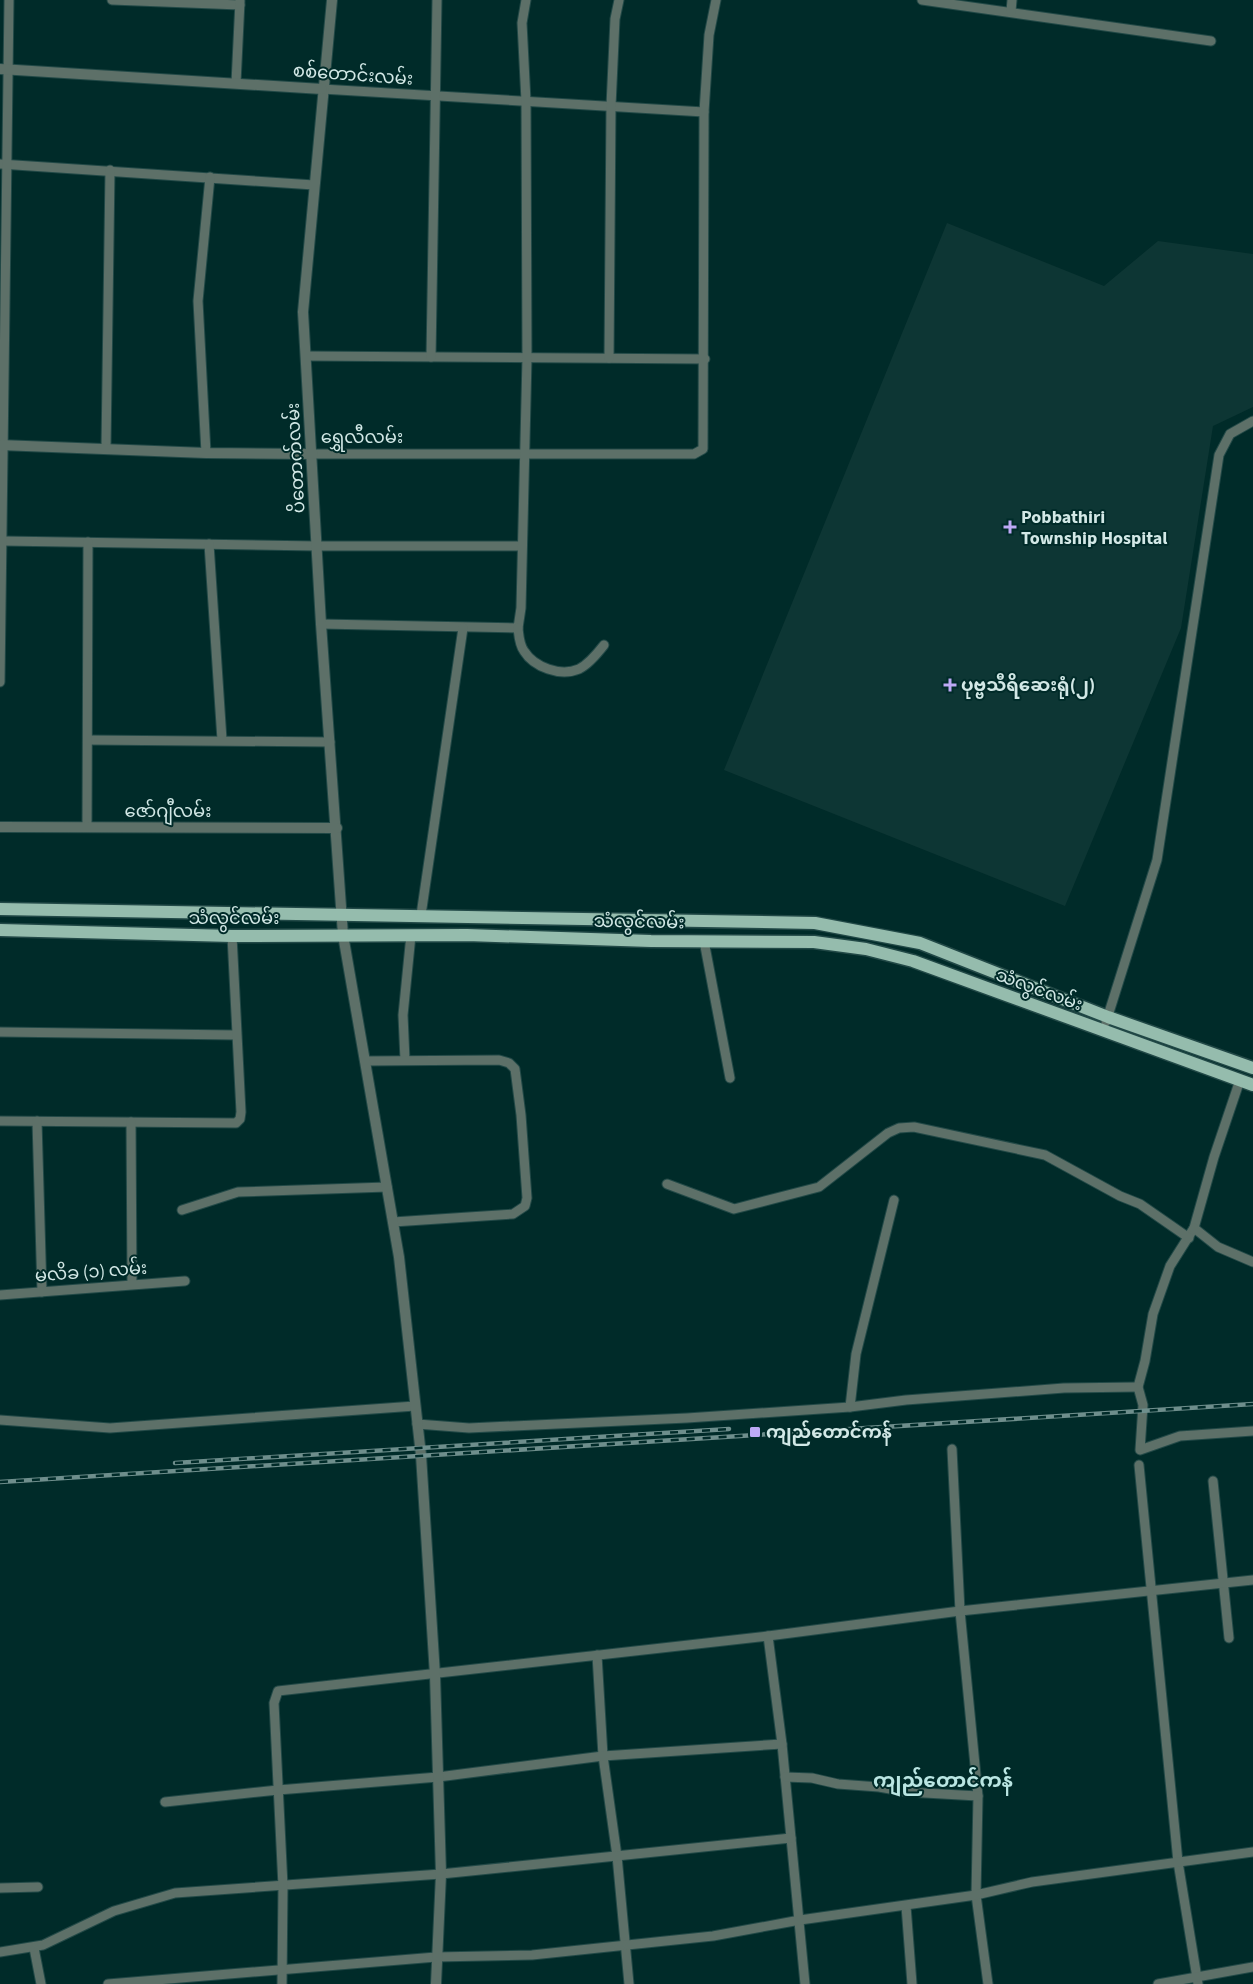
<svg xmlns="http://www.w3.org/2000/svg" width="1253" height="1984" viewBox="0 0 1253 1984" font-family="'Source Sans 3','Noto Sans Myanmar',sans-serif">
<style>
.built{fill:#0d3634}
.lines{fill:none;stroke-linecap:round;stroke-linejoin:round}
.minor-casing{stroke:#224947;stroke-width:11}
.tertiary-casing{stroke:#224947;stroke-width:12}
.primary-casing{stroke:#224947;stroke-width:15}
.minor{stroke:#5d7068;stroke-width:9}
.tertiary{stroke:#5d7068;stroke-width:10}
.primary{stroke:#95bcad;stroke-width:12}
.rail-casing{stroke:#6e8e8c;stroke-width:4.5}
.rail{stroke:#002b29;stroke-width:2.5;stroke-dasharray:8;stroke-linecap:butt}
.poi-dot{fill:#bda9f5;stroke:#002b29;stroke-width:2}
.labels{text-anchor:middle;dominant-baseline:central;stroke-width:4;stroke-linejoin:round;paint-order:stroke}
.street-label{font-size:18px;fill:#d2e8e6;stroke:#002b29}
.poi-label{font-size:18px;font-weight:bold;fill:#d2e8e6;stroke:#002b29;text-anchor:start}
.quarter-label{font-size:20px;font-weight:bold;fill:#bae6e3;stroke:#002b29}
</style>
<rect width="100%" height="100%" fill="#002b29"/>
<!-- built -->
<polygon class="built" points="947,223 1104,286 1158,241 1253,254 1253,407 1213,426 1181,628 1065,906 724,770"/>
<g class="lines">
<!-- minor casing -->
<g class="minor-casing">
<g id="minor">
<polyline points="112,0 240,5"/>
<polyline points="922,0 1211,41"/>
<polyline points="1011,11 1012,0"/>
<polyline points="236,83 240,1"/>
<polyline points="322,89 704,112"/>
<polyline points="0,164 314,185"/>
<polyline points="306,356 705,359"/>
<polyline points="431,357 437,0"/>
<polyline points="609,358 611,106 615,19 619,0"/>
<polyline points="106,448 110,170"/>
<polyline points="206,453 198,301 210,177"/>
<polyline points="313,454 694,454 703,449 704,112 709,35 716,0"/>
<polyline points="3,541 317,546 522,546"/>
<polyline points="209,544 222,740"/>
<polyline points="321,624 518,628 521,608 527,358 526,101 522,23 526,0"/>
<path d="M518,628c1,8 1,16 6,23 10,16 36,26 55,18 10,-5 18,-15 25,-24"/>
<polyline points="0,682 9,0"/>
<polyline points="88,740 330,742"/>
<polyline points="87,827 88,542"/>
<polyline points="421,915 463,628"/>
<polyline points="704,941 730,1078"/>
<polyline points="1106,1022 1157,860 1219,455 1230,434 1253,421"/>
<polyline points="0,1032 236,1035"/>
<polyline points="405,1060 403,1015 411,935"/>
<polyline points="366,1061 499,1060 509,1063 515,1069 521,1115 527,1198 525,1206 513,1214 393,1222"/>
<polyline points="1240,1080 1214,1157 1194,1228 1170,1266 1153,1314 1145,1361 1138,1387 1143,1405 1140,1450 1180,1436 1253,1431"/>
<polyline points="0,1121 236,1123 240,1119 241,1112 232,936"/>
<polyline points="37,1121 42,1292"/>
<polyline points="131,1122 132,1284"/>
<polyline points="667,1184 734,1209 819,1187 888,1133 899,1128 914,1127 1045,1155 1120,1196 1140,1204 1189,1238"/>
<polyline points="182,1210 238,1192 387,1187"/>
<polyline points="1194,1228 1218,1247 1253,1262"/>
<polyline points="0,1295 185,1281"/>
<polyline points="850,1407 856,1354 894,1200"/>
<polyline points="0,1420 110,1428 415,1406"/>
<polyline points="417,1424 469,1428 687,1418 850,1407 906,1400 1064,1388 1138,1387"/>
<polyline points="952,1449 960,1611 978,1796 976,1895 988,1984"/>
<polyline points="1139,1465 1178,1862 1198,1984"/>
<polyline points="1213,1481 1229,1638"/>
<polyline points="768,1636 782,1744 805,1984"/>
<polyline points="597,1655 603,1756 617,1856 629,1984"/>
<polyline points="785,1777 812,1778 838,1784 879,1787 907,1792 978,1796"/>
<polyline points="165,1802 278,1790 438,1777 603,1756 782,1744"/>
<polyline points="0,1888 38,1887"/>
<polyline points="906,1906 912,1984"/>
<polyline points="34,1948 41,1984"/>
<polyline points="0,1952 43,1945 114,1911 175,1893 441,1874 791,1838"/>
<polyline points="108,1984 436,1957 532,1955 713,1936 800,1920 976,1895 1032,1882 1253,1852"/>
<polyline points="282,1984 283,1886 274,1703 278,1691 768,1636 960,1611 1253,1580"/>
<polyline points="1158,1984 1253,1967"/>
</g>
</g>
<!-- tertiary casing -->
<g class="tertiary-casing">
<g id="tertiary">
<polyline points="332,0 303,312 321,624 343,935 399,1257 421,1455 435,1675 441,1874 436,1984"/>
<polyline points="0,69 322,89"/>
<polyline points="0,445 206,453 313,454"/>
<polyline points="0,827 337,828"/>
</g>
</g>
<!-- primary casing -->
<g class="primary-casing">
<g id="primary">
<polyline points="0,909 815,923 920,943 1108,1017 1253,1068"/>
<polyline points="0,930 232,936 467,935 651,941 814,942 866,949 913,961 1253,1085"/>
</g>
</g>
<!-- minor -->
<use href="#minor" class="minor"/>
<!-- tertiary -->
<use href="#tertiary" class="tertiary"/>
<!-- primary -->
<use href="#primary" class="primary"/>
<!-- rail casing -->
<g class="rail-casing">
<g id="rail">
<polyline points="175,1463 729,1429"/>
<polyline points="0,1482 1253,1404"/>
</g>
</g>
<!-- rail -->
<use href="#rail" class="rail"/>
</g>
<!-- markers -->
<g class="poi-dot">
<path d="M1007.5 519.5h5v5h5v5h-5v5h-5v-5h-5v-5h5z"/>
<path d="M947.5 677.5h5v5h5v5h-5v5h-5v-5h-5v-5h5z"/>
<rect x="749" y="1426" width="12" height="12" rx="2.5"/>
</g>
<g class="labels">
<!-- street labels -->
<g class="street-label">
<text transform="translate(353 75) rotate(4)">စစ်တောင်းလမ်း</text>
<text x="362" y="437">ရွှေလီလမ်း</text>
<text transform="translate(296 458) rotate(-93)">ပိတောက်လမ်း</text>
<text x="168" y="811">ဇော်ဂျီလမ်း</text>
<text x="234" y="918">သံလွင်လမ်း</text>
<text transform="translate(639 922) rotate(1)">သံလွင်လမ်း</text>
<text transform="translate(1039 990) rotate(20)">သံလွင်လမ်း</text>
<text transform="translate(91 1272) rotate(-4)">မလိခ (၁) လမ်း</text>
</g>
<!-- poi labels -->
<g class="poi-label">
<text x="1021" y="517">Pobbathiri<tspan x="1021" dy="21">Township Hospital</tspan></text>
<text x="961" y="685">ပုဗ္ဗသီရိဆေးရုံ(၂)</text>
<text x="766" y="1432">ကျည်တောင်ကန်</text>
</g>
<!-- quarter labels -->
<g class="quarter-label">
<text x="943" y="1781">ကျည်တောင်ကန်</text>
</g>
</g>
</svg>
